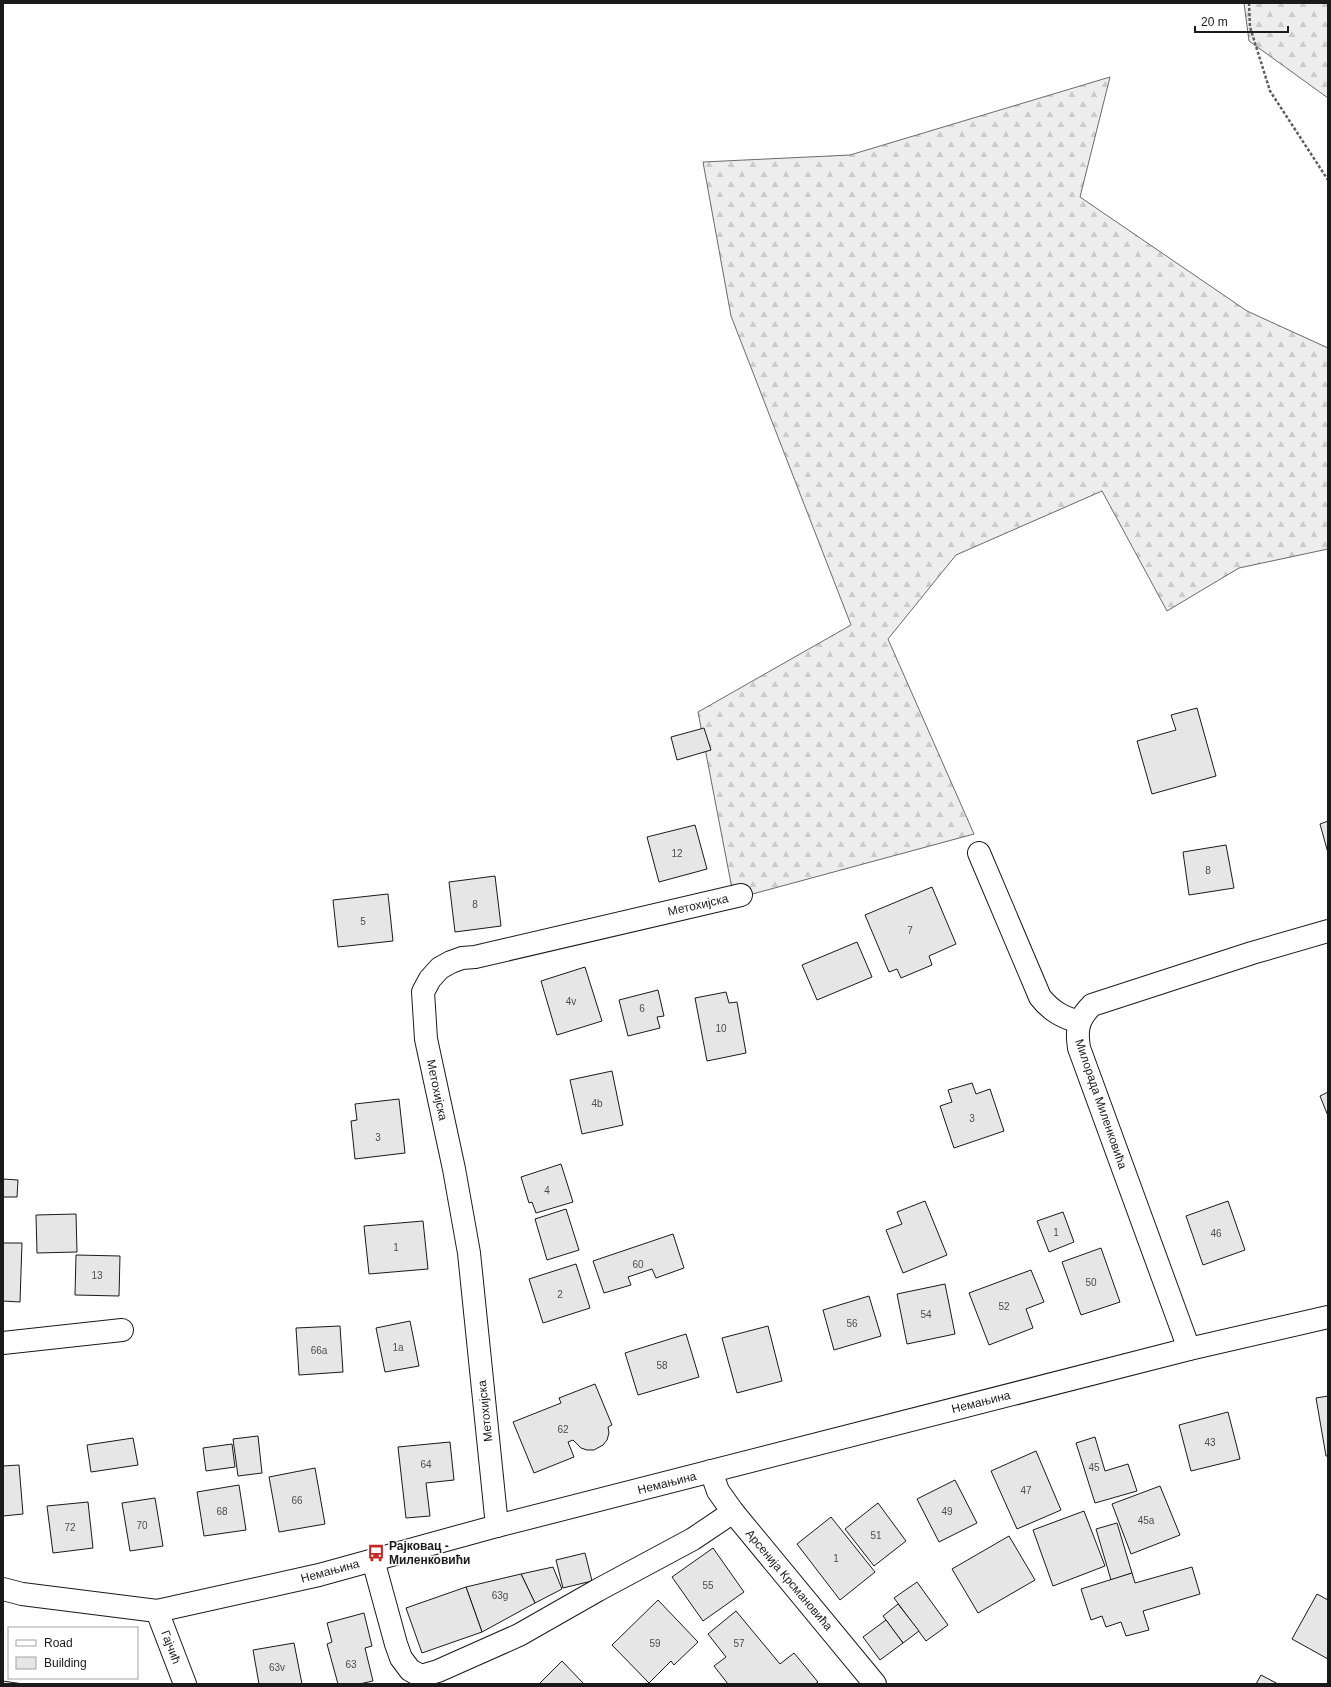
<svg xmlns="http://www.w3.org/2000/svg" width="1331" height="1687" viewBox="0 0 1331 1687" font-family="Helvetica,sans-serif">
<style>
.forest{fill:url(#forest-firs);stroke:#6a6a6a}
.building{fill:#e6e6e6;stroke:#1a1a1a}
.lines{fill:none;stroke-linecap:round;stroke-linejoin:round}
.minor-casing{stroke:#1a1a1a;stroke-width:24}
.path{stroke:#5f5f5f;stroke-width:2.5;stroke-dasharray:3 2;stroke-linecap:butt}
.minor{stroke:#fff;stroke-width:22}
.labels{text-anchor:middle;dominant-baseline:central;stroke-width:3;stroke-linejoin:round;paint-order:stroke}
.number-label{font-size:10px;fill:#4d4d4d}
.street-label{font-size:12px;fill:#1a1a1a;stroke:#fff}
.poi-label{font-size:12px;font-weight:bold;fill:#1a1a1a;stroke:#fff;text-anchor:start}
</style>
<defs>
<pattern id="forest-firs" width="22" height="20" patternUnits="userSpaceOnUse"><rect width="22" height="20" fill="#ededed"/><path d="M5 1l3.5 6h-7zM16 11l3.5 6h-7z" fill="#cbcbcb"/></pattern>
</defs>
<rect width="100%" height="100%" fill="#fff"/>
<!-- forest -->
<g class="forest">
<polygon points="1244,3 1328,3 1328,98 1249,41"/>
<polygon points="1110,77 1080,197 1247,311 1328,348 1328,549 1239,568 1167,611 1102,491 956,555 888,639 974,834 734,899 698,712 851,625 731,316 703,162 850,155"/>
</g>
<!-- building -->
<g class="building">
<polygon points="1197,708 1216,776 1152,794 1137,741 1176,730 1171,715"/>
<polygon points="704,728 711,750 677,760 671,737"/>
<polygon points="1328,821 1328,853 1320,824"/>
<polygon points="695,825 707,869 659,882 647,837"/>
<polygon points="1226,845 1234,888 1189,895 1183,852"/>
<polygon points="495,876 501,926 455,932 449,882"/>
<polygon points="932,887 956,944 929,956 932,965 901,978 897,969 889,972 865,915"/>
<polygon points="388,894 393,941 338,947 333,900"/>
<polygon points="857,942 872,977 817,1000 802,965"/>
<polygon points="585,967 602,1021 557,1035 541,981"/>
<polygon points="658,990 664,1016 657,1017 660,1028 628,1036 619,1000"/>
<polygon points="726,992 729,1003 737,1002 746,1053 707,1061 695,998"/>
<polygon points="612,1071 623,1125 582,1134 570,1080"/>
<polygon points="972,1083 976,1094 990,1089 1004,1131 954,1148 940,1106 952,1102 948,1090"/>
<polygon points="1328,1092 1328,1116 1320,1096"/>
<polygon points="399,1099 405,1153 355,1159 351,1121 357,1120 355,1104"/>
<polygon points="561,1164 573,1202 536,1213 532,1202 529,1203 521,1177"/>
<polygon points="3,1179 18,1180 17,1197 3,1197"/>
<polygon points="925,1201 947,1255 903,1273 886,1230 902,1224 897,1212"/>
<polygon points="1228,1201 1245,1250 1203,1265 1186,1216"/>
<polygon points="566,1209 579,1250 547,1260 535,1219"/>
<polygon points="1063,1212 1074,1242 1049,1252 1037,1221"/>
<polygon points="76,1214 77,1252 37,1253 36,1215"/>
<polygon points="423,1221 428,1269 369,1274 364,1226"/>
<polygon points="673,1234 684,1268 656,1278 652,1269 628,1277 631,1285 604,1293 593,1261"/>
<polygon points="3,1243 22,1243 20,1302 3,1301"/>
<polygon points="1101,1248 1120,1302 1081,1315 1062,1262"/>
<polygon points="76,1255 120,1256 119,1296 75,1295"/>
<polygon points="576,1264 590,1308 543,1323 529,1279"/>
<polygon points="1031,1270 1044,1302 1026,1309 1033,1328 989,1345 969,1293"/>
<polygon points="945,1284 955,1334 907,1344 897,1294"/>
<polygon points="869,1296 881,1336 834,1350 823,1310"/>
<polygon points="410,1321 419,1366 385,1372 376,1328"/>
<polygon points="340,1326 343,1372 299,1375 296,1328"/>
<polygon points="768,1326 782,1381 737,1393 722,1338"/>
<polygon points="686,1334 699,1377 638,1395 625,1353"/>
<polygon points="595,1384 612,1425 608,1427 609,1433 607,1440 603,1445 594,1450 587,1450 581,1448 573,1440 568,1442 574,1457 534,1473 513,1422 561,1403 559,1398"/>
<polygon points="1328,1396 1328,1456 1326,1456 1316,1398"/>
<polygon points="1228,1412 1240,1459 1191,1471 1179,1425"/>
<polygon points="258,1436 262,1473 238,1476 233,1439"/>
<polygon points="1095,1437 1105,1471 1128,1464 1137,1491 1095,1503 1076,1443"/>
<polygon points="133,1438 138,1465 91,1472 87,1445"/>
<polygon points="450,1442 454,1480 426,1483 430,1516 406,1518 398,1447"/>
<polygon points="232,1444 235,1467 206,1471 203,1448"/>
<polygon points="1036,1451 1061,1510 1017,1529 991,1471"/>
<polygon points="19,1465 23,1514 3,1516 3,1466"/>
<polygon points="315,1468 325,1524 279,1532 269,1477"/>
<polygon points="955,1480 977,1523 939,1542 917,1499"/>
<polygon points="239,1485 246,1530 204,1536 197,1492"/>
<polygon points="1160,1486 1180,1535 1131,1554 1112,1504"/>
<polygon points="155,1498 163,1546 130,1551 122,1503"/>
<polygon points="88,1502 93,1548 53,1553 47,1506"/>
<polygon points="878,1503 906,1541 874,1566 845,1529"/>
<polygon points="1084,1511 1105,1566 1053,1586 1033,1530"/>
<polygon points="831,1517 875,1572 840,1600 797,1544"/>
<polygon points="1117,1523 1132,1573 1111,1580 1096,1529"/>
<polygon points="1009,1536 1035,1580 978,1613 952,1569"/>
<polygon points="713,1548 744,1592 703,1621 672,1577"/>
<polygon points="585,1553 592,1581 563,1588 556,1560"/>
<polygon points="553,1567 562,1589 535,1603 521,1574"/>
<polygon points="1192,1567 1200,1594 1143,1611 1149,1630 1126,1636 1121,1622 1106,1627 1102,1616 1091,1620 1081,1589 1132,1573 1135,1583"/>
<polygon points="521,1574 535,1603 482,1632 466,1587"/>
<polygon points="917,1582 948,1625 926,1641 894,1598"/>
<polygon points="466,1587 482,1632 422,1653 406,1608"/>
<polygon points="1317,1594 1328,1600 1328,1659 1292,1639"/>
<polygon points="658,1600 698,1642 674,1665 671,1661 649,1683 612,1645"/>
<polygon points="898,1604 919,1631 903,1643 883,1616"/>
<polygon points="736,1611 780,1664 794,1653 818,1682 815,1684 728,1684 714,1666 726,1657 708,1634"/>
<polygon points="364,1613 372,1646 365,1648 373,1681 359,1684 338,1684 327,1644 332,1642 327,1623"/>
<polygon points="886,1620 903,1643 880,1660 863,1637"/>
<polygon points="294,1643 302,1684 259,1684 253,1650"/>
<polygon points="562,1661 584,1684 539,1684"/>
<polygon points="1261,1675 1278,1684 1256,1684"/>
<polygon points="3,1681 23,1684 3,1684"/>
</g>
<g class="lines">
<!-- minor casing -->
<g class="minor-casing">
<g id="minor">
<path d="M979,853l61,144c11,14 22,20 39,25"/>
<polyline points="3,1343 122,1330"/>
<path d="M1189,1349l-110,-301c-3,-19 -1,-29 13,-43l160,-52 76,-22"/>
<polyline points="711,1471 718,1491 733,1512 875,1684"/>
<polyline points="497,1526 469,1253 454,1169 426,1039 423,992 430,979 440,968 451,962 462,958 475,957 741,895"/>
<polyline points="373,1560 396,1644 401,1658 410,1670 421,1676 438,1671 519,1635 598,1590 693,1539 733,1512"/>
<polyline points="3,1589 22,1594 157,1611 319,1575 497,1526 1189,1349 1328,1317"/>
<polyline points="157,1611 185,1684"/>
</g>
</g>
<!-- path -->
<polyline class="path" points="1249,3 1250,27 1270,91 1328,180"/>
<!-- minor -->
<use href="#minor" class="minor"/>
</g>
<!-- icons -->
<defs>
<g id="bus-bare" transform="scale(1.38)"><path d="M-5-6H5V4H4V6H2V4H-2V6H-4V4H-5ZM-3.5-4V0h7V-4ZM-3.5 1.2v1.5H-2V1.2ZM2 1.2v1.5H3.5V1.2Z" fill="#c62828" stroke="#fff" stroke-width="2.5" paint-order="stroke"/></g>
</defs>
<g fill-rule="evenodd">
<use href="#bus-bare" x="376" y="1553"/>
</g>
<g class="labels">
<!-- number labels -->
<g class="number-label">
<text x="677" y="853">12</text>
<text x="1208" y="870">8</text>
<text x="475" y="904">8</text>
<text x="363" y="921">5</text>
<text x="910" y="930">7</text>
<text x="571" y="1001">4v</text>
<text x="642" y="1008">6</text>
<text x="721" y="1028">10</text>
<text x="597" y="1103">4b</text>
<text x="972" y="1118">3</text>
<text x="378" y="1137">3</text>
<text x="547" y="1190">4</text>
<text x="1056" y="1232">1</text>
<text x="1216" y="1233">46</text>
<text x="396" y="1247">1</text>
<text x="638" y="1264">60</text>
<text x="97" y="1275">13</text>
<text x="1091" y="1282">50</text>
<text x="560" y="1294">2</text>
<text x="1004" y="1306">52</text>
<text x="926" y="1314">54</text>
<text x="852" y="1323">56</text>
<text x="398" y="1347">1a</text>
<text x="319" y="1350">66a</text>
<text x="662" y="1365">58</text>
<text x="563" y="1429">62</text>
<text x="1210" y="1442">43</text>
<text x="426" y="1464">64</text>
<text x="1094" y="1467">45</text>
<text x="1026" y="1490">47</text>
<text x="297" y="1500">66</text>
<text x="222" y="1511">68</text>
<text x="947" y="1511">49</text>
<text x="1146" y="1520">45a</text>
<text x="142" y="1525">70</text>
<text x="70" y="1527">72</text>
<text x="876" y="1535">51</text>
<text x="836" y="1558">1</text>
<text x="708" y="1585">55</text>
<text x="500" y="1595">63g</text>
<text x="655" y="1643">59</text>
<text x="739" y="1643">57</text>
<text x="351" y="1664">63</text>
<text x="277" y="1667">63v</text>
</g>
<!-- street labels -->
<g class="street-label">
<text transform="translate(698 905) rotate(-13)">Метохијска</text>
<text transform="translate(437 1090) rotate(78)">Метохијска</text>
<text transform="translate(1101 1104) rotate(71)">Милорада Миленковића</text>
<text transform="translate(981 1402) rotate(-14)">Немањина</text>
<text transform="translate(485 1411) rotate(-96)">Метохијска</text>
<text transform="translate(667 1483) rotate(-14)">Немањина</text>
<text transform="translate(330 1571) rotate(-15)">Немањина</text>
<text transform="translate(789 1580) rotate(50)">Арсенија Крсмановића</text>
<text transform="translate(171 1647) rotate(69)">Гајчић</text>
</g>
<!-- poi labels -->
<g class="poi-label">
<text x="389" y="1546">Рајковац -<tspan x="389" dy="14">Миленковићи</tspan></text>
</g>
</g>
<!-- border -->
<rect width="1331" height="1687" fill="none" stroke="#1a1a1a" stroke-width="8"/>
<!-- legend -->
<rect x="8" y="1627" width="130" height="52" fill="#ffffff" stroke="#a3a3a3"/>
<rect x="16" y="1640" width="20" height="6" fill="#ffffff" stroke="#a3a3a3"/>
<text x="44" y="1647" font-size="12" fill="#1a1a1a">Road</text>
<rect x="16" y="1657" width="20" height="12" fill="#e6e6e6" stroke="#a3a3a3"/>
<text x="44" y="1667" font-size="12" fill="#1a1a1a">Building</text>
<!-- scale -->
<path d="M1195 26v6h93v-6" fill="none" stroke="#1a1a1a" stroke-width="2"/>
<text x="1201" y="26" font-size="12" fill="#1a1a1a" stroke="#ffffff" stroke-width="3" paint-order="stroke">20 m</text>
</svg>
